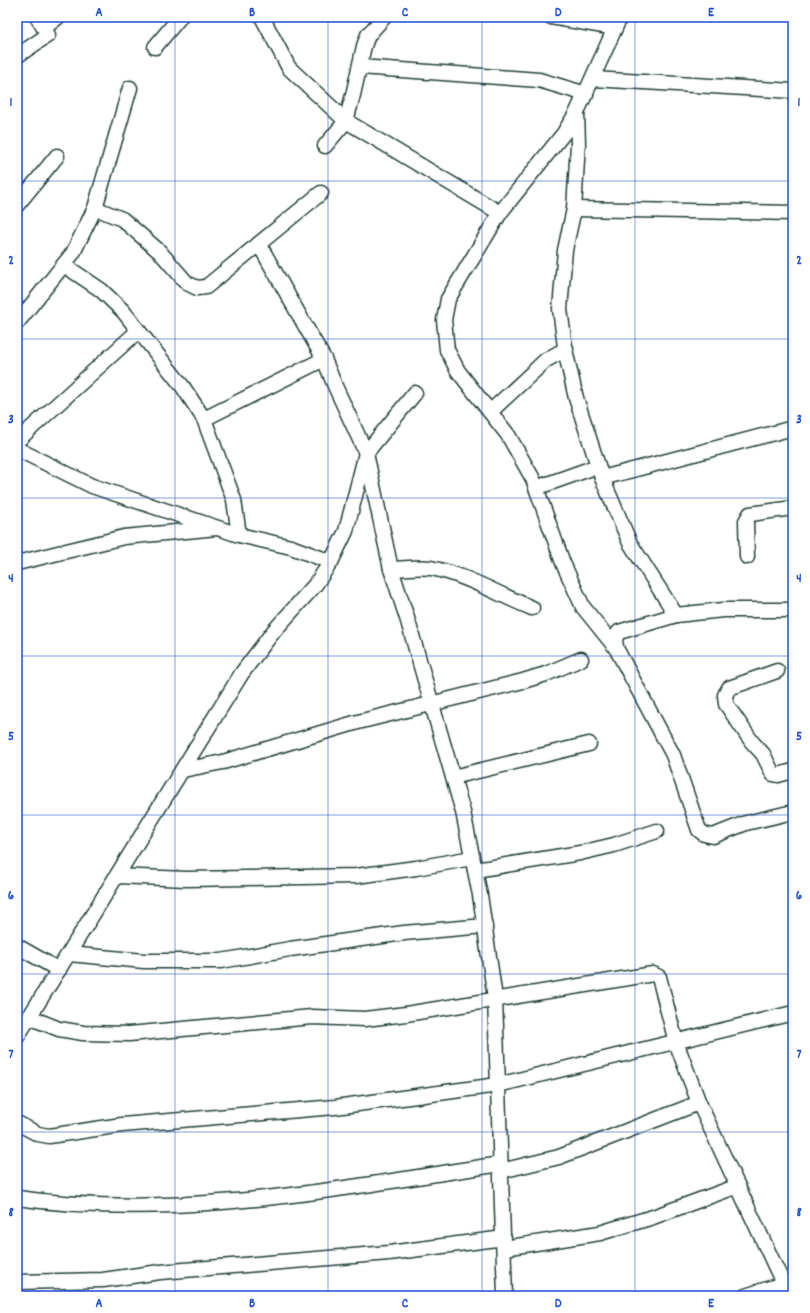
<svg xmlns="http://www.w3.org/2000/svg" width="810" height="1313" viewBox="0 0 810 1313" font-family="Dekko,sans-serif">
<style>
.lines{fill:none;stroke-linecap:round;stroke-linejoin:round}
.minor-casing{stroke:#1f3d34;stroke-width:17}
.minor{stroke:#fff;stroke-width:14}
.grid{fill:none;stroke:#1d4ed8;stroke-width:1;stroke-opacity:0.55}
.neatline{fill:none;stroke:#1d4ed8;stroke-width:1.5}
.grid-label{font-size:13px;text-anchor:middle;font-weight:bold;fill:#1d4ed8}
</style>
<rect width="100%" height="100%" fill="#fff"/>
<filter id="ink" filterUnits="userSpaceOnUse"><feTurbulence type="fractalNoise" baseFrequency=".025" numOctaves="2"/><feDisplacementMap in="SourceGraphic" scale="8" xChannelSelector="R" yChannelSelector="G"/><feConvolveMatrix kernelMatrix="1 2 1 2 8 2 1 2 1" color-interpolation-filters="sRGB"/></filter>
<g filter="url(#ink)">
<g class="lines">
<!-- minor casing -->
<g class="minor-casing">
<g id="minor">
<polyline points="37,17 44,28"/>
<polyline points="262,17 289,68 346,121 500,213"/>
<polyline points="551,17 615,28"/>
<polyline points="155,47 180,17"/>
<polyline points="17,56 48,35 44,28 58,17"/>
<polyline points="360,67 539,80 586,94"/>
<polyline points="593,79 793,91"/>
<polyline points="577,112 578,144 574,209 565,250 560,309 566,354 576,398 602,478 630,543 676,615"/>
<polyline points="325,146 346,121 353,95 364,46 368,35 384,17"/>
<polyline points="17,205 57,156"/>
<polyline points="95,208 122,219 160,252 187,283 197,288 206,287 321,193"/>
<polyline points="574,209 793,213"/>
<polyline points="259,244 324,359 335,386 366,453 391,569 407,618 463,812 480,895 495,998 505,1296"/>
<polyline points="64,265 101,290 123,311 183,387 204,419 234,500 239,535"/>
<polyline points="17,323 73,253 95,208 130,88"/>
<polyline points="490,412 546,360 566,349"/>
<polyline points="204,419 324,359"/>
<polyline points="17,441 138,331"/>
<polyline points="17,449 92,486 239,535 291,547 331,562"/>
<polyline points="602,478 793,428"/>
<polyline points="536,488 598,466"/>
<polyline points="747,557 746,521 750,514 793,508"/>
<polyline points="17,563 124,537 217,528"/>
<path d="M391,569c12,0 28,-3 40,-1 36,7 68,27 101,40"/>
<polyline points="793,610 723,610 676,615 619,632 615,638 616,648 673,755 699,830 704,834 713,836 746,823 793,812"/>
<polyline points="616,648 583,607 563,563 533,479 508,435 458,371 447,350 444,320 448,299 500,213 564,133 577,112 620,17"/>
<polyline points="777,671 729,688 725,695 726,704 752,742 763,754 773,774 778,775 793,771"/>
<polyline points="183,770 223,762 358,722 523,681 546,674 581,659"/>
<polyline points="453,777 589,744"/>
<polyline points="475,870 580,853 614,845 657,831"/>
<polyline points="117,876 186,879 356,876 416,868 472,858"/>
<polyline points="17,946 59,970"/>
<polyline points="69,954 144,961 221,961 290,949 404,933 485,926"/>
<polyline points="29,1017 59,1029 83,1033 129,1034 312,1017 365,1019 406,1014 653,974 659,977 676,1042 699,1103 789,1296"/>
<polyline points="17,1037 242,673 273,632 315,585 331,562 346,531 366,453 415,393"/>
<polyline points="17,1123 38,1134 49,1136 122,1125 335,1107 498,1085 793,1013"/>
<polyline points="501,1171 559,1157 699,1103"/>
<path d="M17,1198c161,23 325,-10 484,-34"/>
<polyline points="504,1248 600,1233 653,1217 738,1186"/>
<polyline points="17,1282 103,1280 160,1272 389,1253 504,1238"/>
<polyline points="745,1296 783,1284"/>
</g>
</g>
<!-- minor -->
<use href="#minor" class="minor"/>
</g>
</g>
<!-- grid -->
<path class="grid" d="M175,17v1279M328,17v1279M482,17v1279M635,17v1279M17,181h776M17,339h776M17,498h776M17,656h776M17,815h776M17,974h776M17,1132h776"/>
<!-- margin -->
<rect width="810" height="1313" fill="none" stroke="#fff" stroke-width="44"/>
<rect x="22" y="22" width="766" height="1269" class="neatline"/>
<g class="grid-label">
<text x="99" y="16">A</text>
<text x="252" y="16">B</text>
<text x="405" y="16">C</text>
<text x="558" y="16">D</text>
<text x="711" y="16">E</text>
<text x="11" y="106">1</text>
<text x="799" y="106">1</text>
<text x="11" y="264">2</text>
<text x="799" y="264">2</text>
<text x="11" y="423">3</text>
<text x="799" y="423">3</text>
<text x="11" y="582">4</text>
<text x="799" y="582">4</text>
<text x="11" y="740">5</text>
<text x="799" y="740">5</text>
<text x="11" y="899">6</text>
<text x="799" y="899">6</text>
<text x="11" y="1058">7</text>
<text x="799" y="1058">7</text>
<text x="11" y="1216">8</text>
<text x="799" y="1216">8</text>
<text x="99" y="1307">A</text>
<text x="252" y="1307">B</text>
<text x="405" y="1307">C</text>
<text x="558" y="1307">D</text>
<text x="711" y="1307">E</text>
</g>
</svg>
